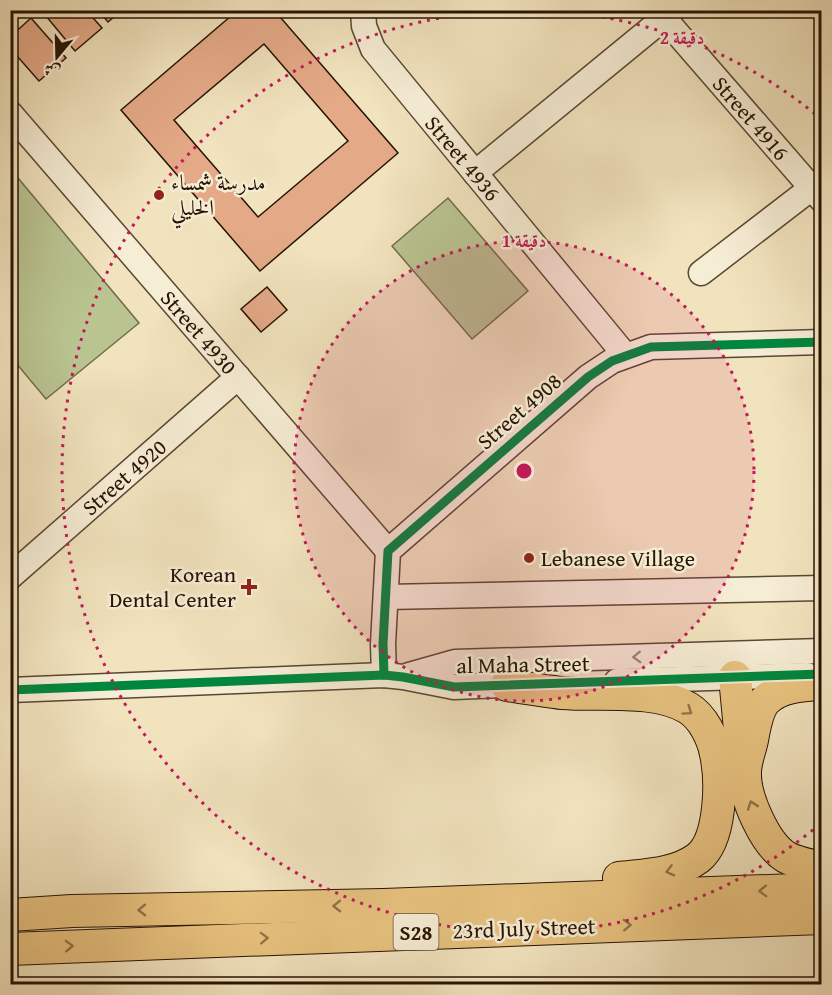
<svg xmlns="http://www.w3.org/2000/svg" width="832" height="995" viewBox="0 0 832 995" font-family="'Gentium Book Plus',Amiri,serif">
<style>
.green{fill:#b9c491;stroke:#706c4a;stroke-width:1.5}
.building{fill:#e4aa88;stroke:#271303;stroke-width:1.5;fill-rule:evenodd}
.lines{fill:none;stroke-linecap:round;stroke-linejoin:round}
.minor-casing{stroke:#5a4732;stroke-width:27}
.major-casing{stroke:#271303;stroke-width:34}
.minor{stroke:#f6edd5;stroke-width:24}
.major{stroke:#e8c27f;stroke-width:32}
.cycleway-casing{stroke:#f6edd5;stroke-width:13}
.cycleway{stroke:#00873e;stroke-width:9}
.oneway{stroke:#998b76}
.oneway2{stroke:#917347}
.ring{fill:none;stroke:#c2185b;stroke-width:3;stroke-dasharray:3 6}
.poi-dot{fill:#8f2418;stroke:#f6edd5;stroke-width:2}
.labels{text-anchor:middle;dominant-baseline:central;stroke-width:5;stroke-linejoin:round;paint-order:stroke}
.shield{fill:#f6edd5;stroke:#655442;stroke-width:1.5}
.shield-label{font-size:21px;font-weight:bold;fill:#271303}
.street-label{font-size:22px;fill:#271303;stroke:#f6edd5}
.poi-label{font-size:22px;fill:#271303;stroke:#f6edd5;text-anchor:start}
.centre{fill:#c2185b;stroke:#f6edd5;stroke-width:3}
.ring-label{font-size:18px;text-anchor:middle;font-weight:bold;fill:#c2185b;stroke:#f6edd5;stroke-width:5;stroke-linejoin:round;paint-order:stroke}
</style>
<rect width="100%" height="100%" fill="#f1e3be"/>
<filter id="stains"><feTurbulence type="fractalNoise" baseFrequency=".00333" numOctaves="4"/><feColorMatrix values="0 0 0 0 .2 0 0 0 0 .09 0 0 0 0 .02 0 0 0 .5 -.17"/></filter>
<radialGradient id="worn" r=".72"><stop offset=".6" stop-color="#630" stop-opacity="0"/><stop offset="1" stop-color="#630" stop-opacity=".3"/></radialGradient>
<!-- green -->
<g class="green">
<polygon points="13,172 139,323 46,399 11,357 10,174"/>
<polygon points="448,198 528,291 472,339 392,246"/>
</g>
<!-- building -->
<g class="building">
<polygon points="41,10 86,10 102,28 75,51"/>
<polygon points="98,10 122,10 108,22"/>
<path d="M238,10h36l124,143 -138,118 -139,-161zM264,44l84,97 -90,76 -84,-97z"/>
<polygon points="31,18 66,58 39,81 10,48 10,37"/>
<polygon points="267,287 287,310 261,332 241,309"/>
</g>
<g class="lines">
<!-- minor casing -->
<g class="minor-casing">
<g id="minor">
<polyline points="363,10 364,26 373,49 625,355"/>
<polyline points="673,10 664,18 822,200"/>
<polyline points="10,113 388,551"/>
<polyline points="475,173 664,18"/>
<polyline points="701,273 822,180"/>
<polyline points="10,577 238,377"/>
<polyline points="386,597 822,588"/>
<polyline points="384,675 383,644 388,551 588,377 612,361 651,347 822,342"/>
<polyline points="409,675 455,662 822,651"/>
<polyline points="617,681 807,675"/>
<polyline points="10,690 384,675 403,677 454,687 525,684"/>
</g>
</g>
<!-- major casing -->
<g class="major-casing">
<g id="major">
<polyline points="735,677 742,751"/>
<path d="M822,684c-19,1 -43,2 -57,17 -8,9 -11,28 -13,39 -2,10 -7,22 -7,32 -1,25 20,72 41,85 10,6 24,8 36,11"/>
<path d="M507,685c19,3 37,6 55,8 38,3 93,-5 126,15 15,9 25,30 28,46 6,28 5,86 -18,104 -23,17 -53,17 -79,20"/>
<polyline points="10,915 72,911 383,905 822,889"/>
<polyline points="10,949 822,918"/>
</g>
</g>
<!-- minor -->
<use href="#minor" class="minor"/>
<!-- major -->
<use href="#major" class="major"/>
<!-- cycleway casing -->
<g class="cycleway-casing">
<g id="cycleway">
<polyline points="384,675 383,644 388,551 588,377 612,361 651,347 822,342"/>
<polyline points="10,690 384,675 403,677 454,687 822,674"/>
</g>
</g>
<!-- cycleway -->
<use href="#cycleway" class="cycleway"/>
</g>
<!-- one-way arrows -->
<defs><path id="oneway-chevron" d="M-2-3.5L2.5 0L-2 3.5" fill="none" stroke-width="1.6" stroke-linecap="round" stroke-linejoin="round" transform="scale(1.5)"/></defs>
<use class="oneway" href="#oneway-chevron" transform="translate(637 657) rotate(178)"/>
<g class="oneway2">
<use href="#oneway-chevron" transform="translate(688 711) rotate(35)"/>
<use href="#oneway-chevron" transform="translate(752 805) rotate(-109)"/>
<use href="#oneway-chevron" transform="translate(670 871) rotate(166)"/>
<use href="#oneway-chevron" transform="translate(763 891) rotate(178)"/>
<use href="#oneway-chevron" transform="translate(337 906) rotate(179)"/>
<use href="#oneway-chevron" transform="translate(142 910) rotate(179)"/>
<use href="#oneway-chevron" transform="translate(627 925) rotate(-2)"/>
<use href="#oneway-chevron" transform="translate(264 938) rotate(-2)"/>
<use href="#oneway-chevron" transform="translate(69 946) rotate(-2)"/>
</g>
<!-- distance rings -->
<circle cx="524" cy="471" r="230" fill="#c2185b" fill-opacity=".12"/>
<g class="ring">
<circle cx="524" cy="471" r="230"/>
<path d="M820 824A461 461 0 1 1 500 11M548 11A461 461 0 0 1 820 118"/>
</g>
<!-- markers -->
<g class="poi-dot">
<circle cx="159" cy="195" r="6"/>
<circle cx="529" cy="558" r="6"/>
<path d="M246 578h6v6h6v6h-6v6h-6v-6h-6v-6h6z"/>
</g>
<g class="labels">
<!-- shield labels -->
<rect class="shield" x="393.5" y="914" width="45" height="36" rx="4.5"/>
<g class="shield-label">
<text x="416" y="932">S28</text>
</g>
<!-- street labels -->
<g class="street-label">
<text transform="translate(751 118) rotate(49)">Street 4916</text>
<text transform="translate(463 158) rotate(50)">Street 4936</text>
<text transform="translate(199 332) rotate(49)">Street 4930</text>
<text transform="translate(519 411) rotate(-41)">Street 4908</text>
<text transform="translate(124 477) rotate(-41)">Street 4920</text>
<text transform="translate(523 664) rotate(-1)">al Maha Street</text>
<text transform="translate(524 928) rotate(-2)">23rd July Street</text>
</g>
<!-- poi labels -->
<g class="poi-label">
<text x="171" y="182">مدرسة شمساء<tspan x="171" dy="25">الخليلي</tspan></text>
<text x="541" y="558">Lebanese Village</text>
<text x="236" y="574" text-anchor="end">Korean<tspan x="236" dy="25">Dental Center</tspan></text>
</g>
</g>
<circle cx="524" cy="471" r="9" class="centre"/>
<g class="ring-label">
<text x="682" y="44">2 دقيقة</text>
<text x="524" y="247">1 دقيقة</text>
</g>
<!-- margin -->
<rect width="832" height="995" fill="none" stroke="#f1e3be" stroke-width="36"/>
<rect x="12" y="12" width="808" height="971" fill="none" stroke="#271303" stroke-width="3"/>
<rect x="18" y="18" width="796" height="959" fill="none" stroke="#271303" stroke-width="1.5"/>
<!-- north arrow -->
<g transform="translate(57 57) rotate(199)" stroke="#f6edd5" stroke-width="4.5" paint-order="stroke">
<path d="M0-4.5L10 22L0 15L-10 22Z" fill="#271303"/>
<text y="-9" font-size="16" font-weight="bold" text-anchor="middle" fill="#271303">ش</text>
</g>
<rect width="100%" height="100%" filter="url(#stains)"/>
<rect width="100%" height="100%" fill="url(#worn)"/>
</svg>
